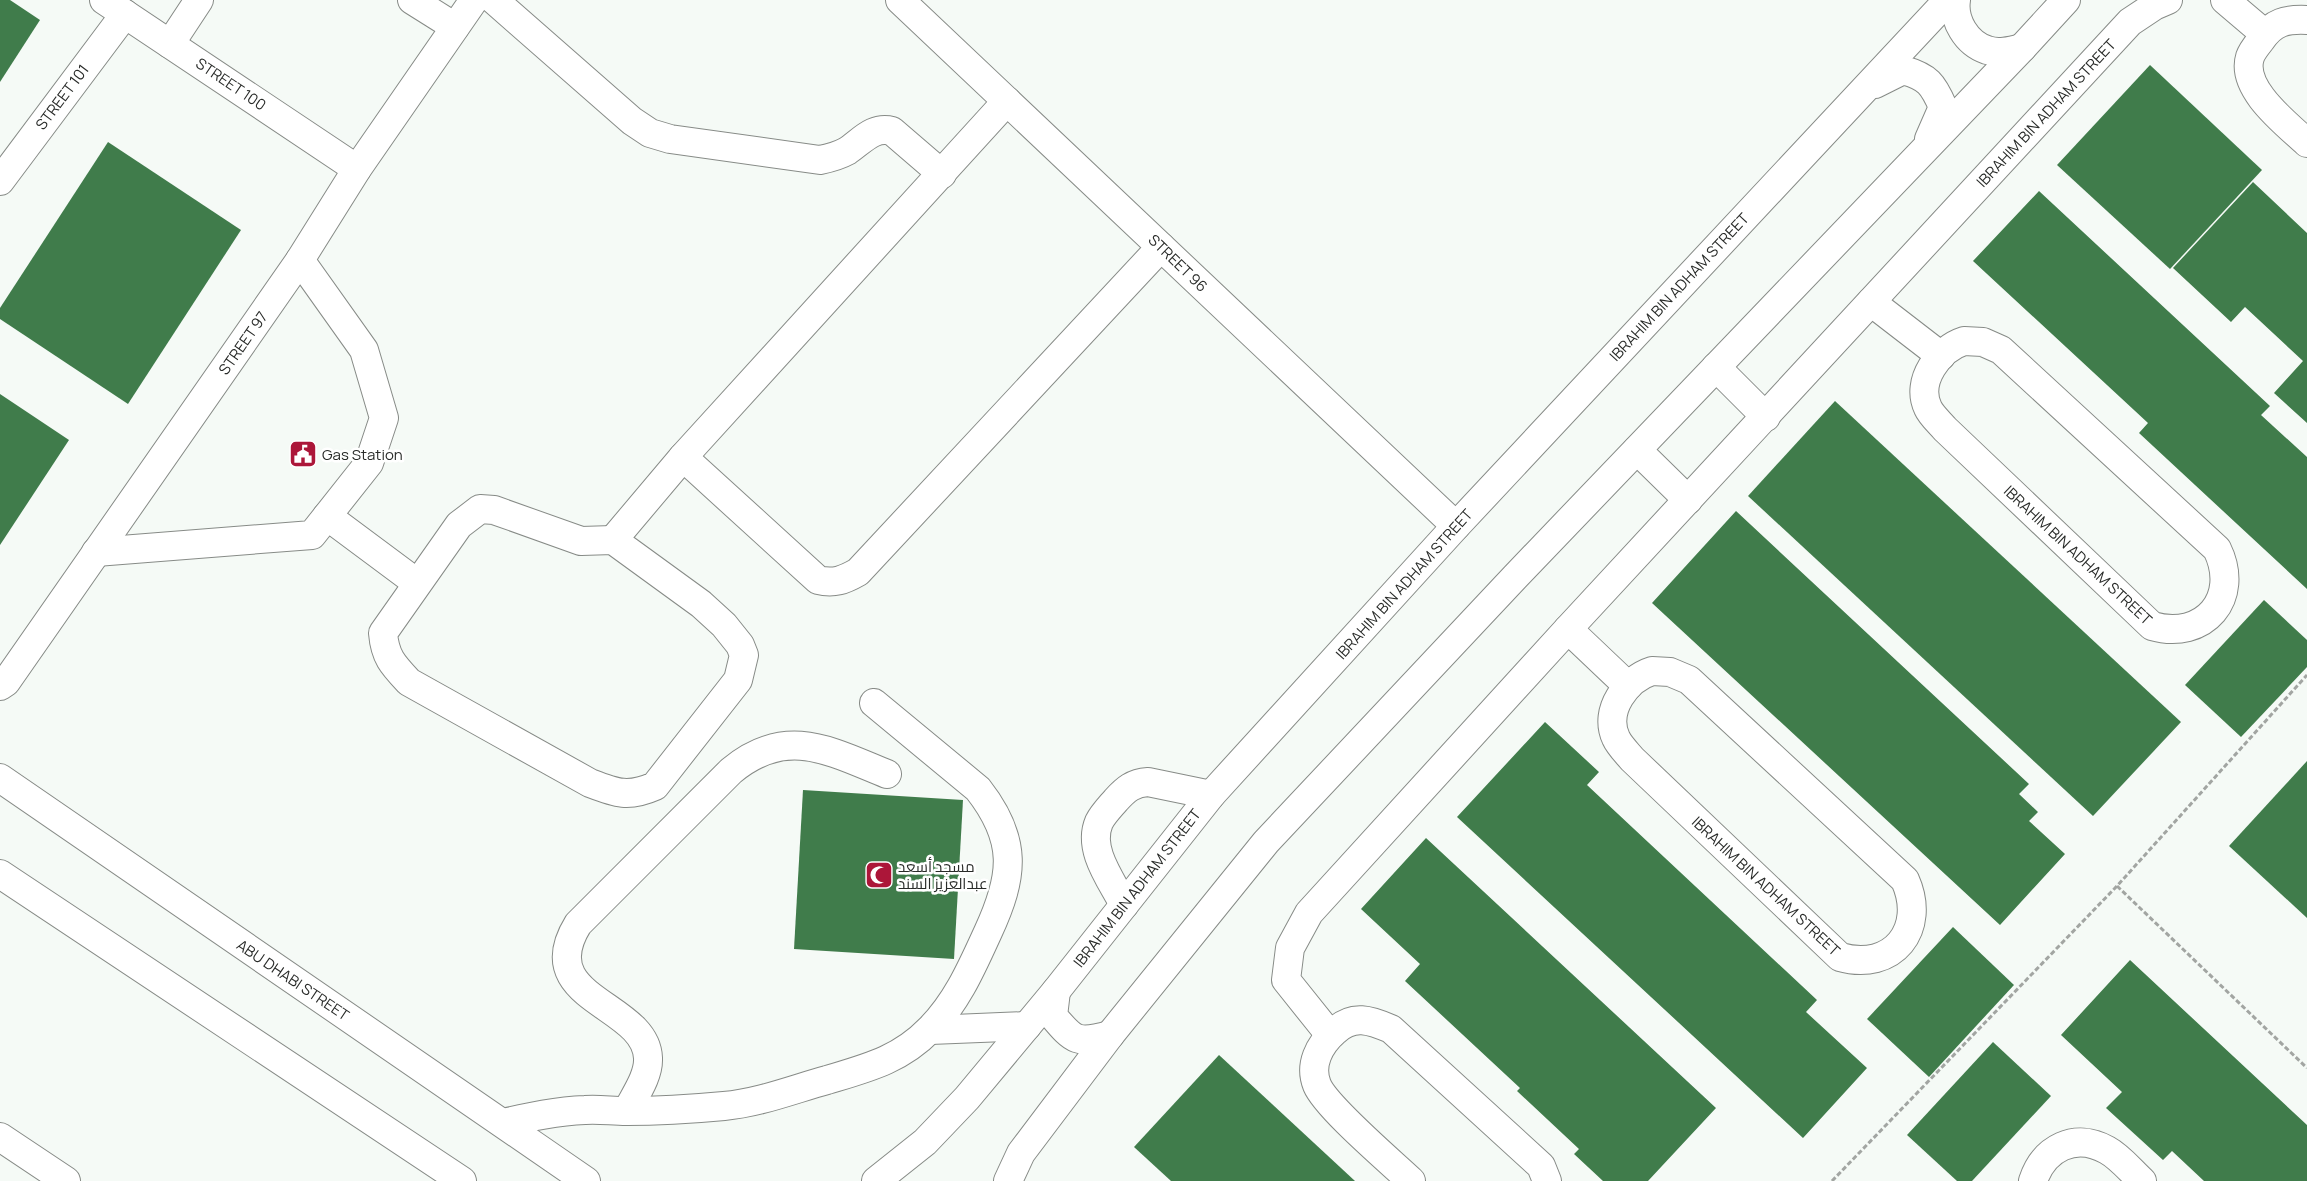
<svg xmlns="http://www.w3.org/2000/svg" width="2307" height="1181" viewBox="0 0 2307 1181" font-family="Manrope,Cairo,sans-serif">
<style>
.building{fill:#407c4b}
.lines{fill:none;stroke-linecap:round;stroke-linejoin:round}
.minor-casing{stroke:#878b87;stroke-width:30}
.path{stroke:#a2a5a2;stroke-width:3;stroke-dasharray:5 2.5;stroke-linecap:butt}
.minor{stroke:#fff;stroke-width:28}
.labels{text-anchor:middle;dominant-baseline:central;stroke-width:5;stroke-linejoin:round;paint-order:stroke}
.street-label{font-size:15px;fill:#292b29;stroke:#fff}
.poi-label{font-size:15px;fill:#292b29;stroke:#fff;text-anchor:start}
</style>
<rect width="100%" height="100%" fill="#f5faf6"/>
<!-- building -->
<g class="building">
<polygon points="0,0 10,0 40,20 0,82"/>
<polygon points="2150,65 2262,170 2170,269 2057,165"/>
<polygon points="108,142 241,230 128,404 0,319 0,308"/>
<polygon points="2253,182 2307,233 2307,423 2274,393 2303,361 2245,307 2231,322 2173,268"/>
<polygon points="2039,191 2270,406 2261,415 2307,457 2307,589 2139,433 2148,423 1973,261"/>
<polygon points="0,394 69,440 0,545"/>
<polygon points="1835,401 2181,722 2093,816 1748,496"/>
<polygon points="1736,511 2029,784 2019,794 2038,812 2029,821 2065,854 2000,925 1652,603"/>
<polygon points="2264,600 2307,640 2307,667 2241,737 2185,685"/>
<polygon points="1545,722 1599,772 1587,785 1817,1000 1806,1012 1867,1068 1803,1138 1457,817"/>
<polygon points="2307,761 2307,918 2229,846"/>
<polygon points="803,790 963,800 954,959 794,949"/>
<polygon points="1426,838 1716,1108 1648,1181 1603,1181 1574,1154 1579,1149 1517,1091 1520,1088 1405,981 1420,964 1361,909"/>
<polygon points="1953,927 2014,985 1929,1077 1867,1019"/>
<polygon points="2130,960 2307,1125 2307,1181 2204,1181 2172,1151 2163,1160 2106,1108 2122,1092 2061,1035"/>
<polygon points="1993,1042 2051,1096 1972,1181 1957,1181 1907,1135"/>
<polygon points="1219,1055 1272,1104 1355,1181 1171,1181 1134,1147"/>
</g>
<g class="lines">
<!-- minor casing -->
<g class="minor-casing">
<g id="minor">
<polyline points="104,0 357,169"/>
<polyline points="412,0 455,27"/>
<path d="M494,0l138,121 18,12 20,6 150,21c10,-2 18,-4 27,-9 15,-10 26,-25 45,-20l50,43"/>
<polyline points="900,0 1456,526"/>
<path d="M1956,0c-3,20 10,43 31,50 11,4 23,1 35,-2"/>
<polyline points="2225,0 2265,34"/>
<path d="M2307,20c-21,-1 -34,2 -46,20 -4,5 -9,11 -11,17 -10,32 37,67 57,86"/>
<polyline points="170,44 199,0"/>
<path d="M1875,84l28,-14c25,7 30,14 40,37l-14,32"/>
<polyline points="0,181 125,14"/>
<polyline points="1871,302 1941,356"/>
<path d="M1964,341l19,1 18,8 216,199c24,49 -13,92 -65,77l-207,-197c-5,-6 -14,-14 -17,-21 -13,-27 11,-59 36,-67z"/>
<polyline points="1716,367 1766,417"/>
<polyline points="1637,450 1688,500"/>
<path d="M683,457l135,123c16,4 26,0 40,-8l303,-325"/>
<path d="M480,509l14,1 87,31 32,-1 88,64 23,21 16,20 4,10 -6,25 -83,106c-27,12 -39,7 -65,-3l-181,-101c-16,-17 -24,-25 -26,-49l76,-108z"/>
<polyline points="327,516 417,583"/>
<polyline points="613,540 683,457 1007,101"/>
<polyline points="96,552 312,535 369,463 384,418 364,350 300,260"/>
<polyline points="1568,629 1628,686"/>
<path d="M1652,671l18,1 19,8 216,200c22,49 -12,92 -65,77l-208,-198c-5,-6 -13,-14 -16,-21 -13,-28 11,-59 36,-67z"/>
<polyline points="0,686 6,682 300,260 357,169 474,0"/>
<polyline points="0,778 586,1181"/>
<polyline points="0,874 462,1181"/>
<path d="M1124,905c-12,-24 -37,-55 -25,-83 4,-8 11,-15 17,-22 10,-11 17,-17 32,-18l63,13"/>
<path d="M1056,991l-3,25c21,25 24,28 57,19"/>
<polyline points="930,1030 1027,1026"/>
<polyline points="1330,1035 1286,980 1290,948 1309,913 1568,629 2130,22 2154,6 2168,0"/>
<path d="M627,1111c8,-16 22,-35 21,-53 -2,-55 -117,-58 -70,-134l153,-153c55,-46 99,-20 156,3"/>
<path d="M503,1123c27,-6 54,-12 82,-13 14,-1 27,1 41,1 33,0 66,-2 98,-5 35,-3 70,-17 103,-26 40,-12 73,-20 103,-51 27,-27 42,-62 58,-97 26,-56 30,-92 -10,-143l-104,-86"/>
<polyline points="0,1137 66,1181"/>
<polyline points="876,1181 925,1142 967,1098 1056,991 1211,795 1456,526 1948,0"/>
<polyline points="1008,1181 1021,1153 1110,1035 1266,842 1515,577 2022,48 2066,0"/>
<path d="M1411,1181c-20,-19 -85,-74 -94,-96 -8,-20 2,-40 18,-54 18,-17 35,-11 56,-2l150,137 6,15"/>
<path d="M2033,1181c11,-33 42,-49 74,-31 13,7 24,21 35,31"/>
</g>
</g>
<!-- path -->
<g class="path">
<polyline points="2117,886 2307,1068"/>
<polyline points="1832,1181 2117,886 2307,675"/>
</g>
<!-- minor -->
<use href="#minor" class="minor"/>
</g>
<!-- icons -->
<defs>
<g id="civic-square" transform="scale(1.4375)"><rect x="-9" y="-9" width="18" height="18" rx="4" fill="#ac1639" stroke="#fff"/><path d="M-.6-6.5H3V-4.5H.6V-3L4-1V1h2V6H-6V1h2V-1L-.6-3ZM-1.2 2.5V6h2.4V2.5Z" fill="#fff"/></g>
<g id="mosque-square" transform="scale(1.4375)"><rect x="-9" y="-9" width="18" height="18" rx="4" fill="#ac1639" stroke="#fff"/><path d="M3.5-4.9A6 6 0 1 0 3.5 4.9A5 5 0 1 1 3.5-4.9Z" fill="#fff"/></g>
</defs>
<g fill-rule="evenodd">
<use href="#civic-square" x="303" y="454"/>
<use href="#mosque-square" x="879" y="875"/>
</g>
<g class="labels">
<!-- street labels -->
<g class="street-label">
<text transform="translate(231 84) rotate(34)">STREET 100</text>
<text transform="translate(62 97) rotate(-53)">STREET 101</text>
<text transform="translate(2046 113) rotate(-47)">IBRAHIM BIN ADHAM STREET</text>
<text transform="translate(1178 263) rotate(44)">STREET 96</text>
<text transform="translate(1679 287) rotate(-47)">IBRAHIM BIN ADHAM STREET</text>
<text transform="translate(243 343) rotate(-55)">STREET 97</text>
<text transform="translate(2078 555) rotate(43)">IBRAHIM BIN ADHAM STREET</text>
<text transform="translate(1404 584) rotate(-48)">IBRAHIM BIN ADHAM STREET</text>
<text transform="translate(1766 886) rotate(43)">IBRAHIM BIN ADHAM STREET</text>
<text transform="translate(1137 888) rotate(-52)">IBRAHIM BIN ADHAM STREET</text>
<text transform="translate(293 980) rotate(34)">ABU DHABI STREET</text>
</g>
<!-- poi labels -->
<g class="poi-label">
<text x="322" y="454">Gas Station</text>
<text x="898" y="866">مسجد أسعد<tspan x="898" dy="17">عبدالعزيز السند</tspan></text>
</g>
</g>
</svg>
